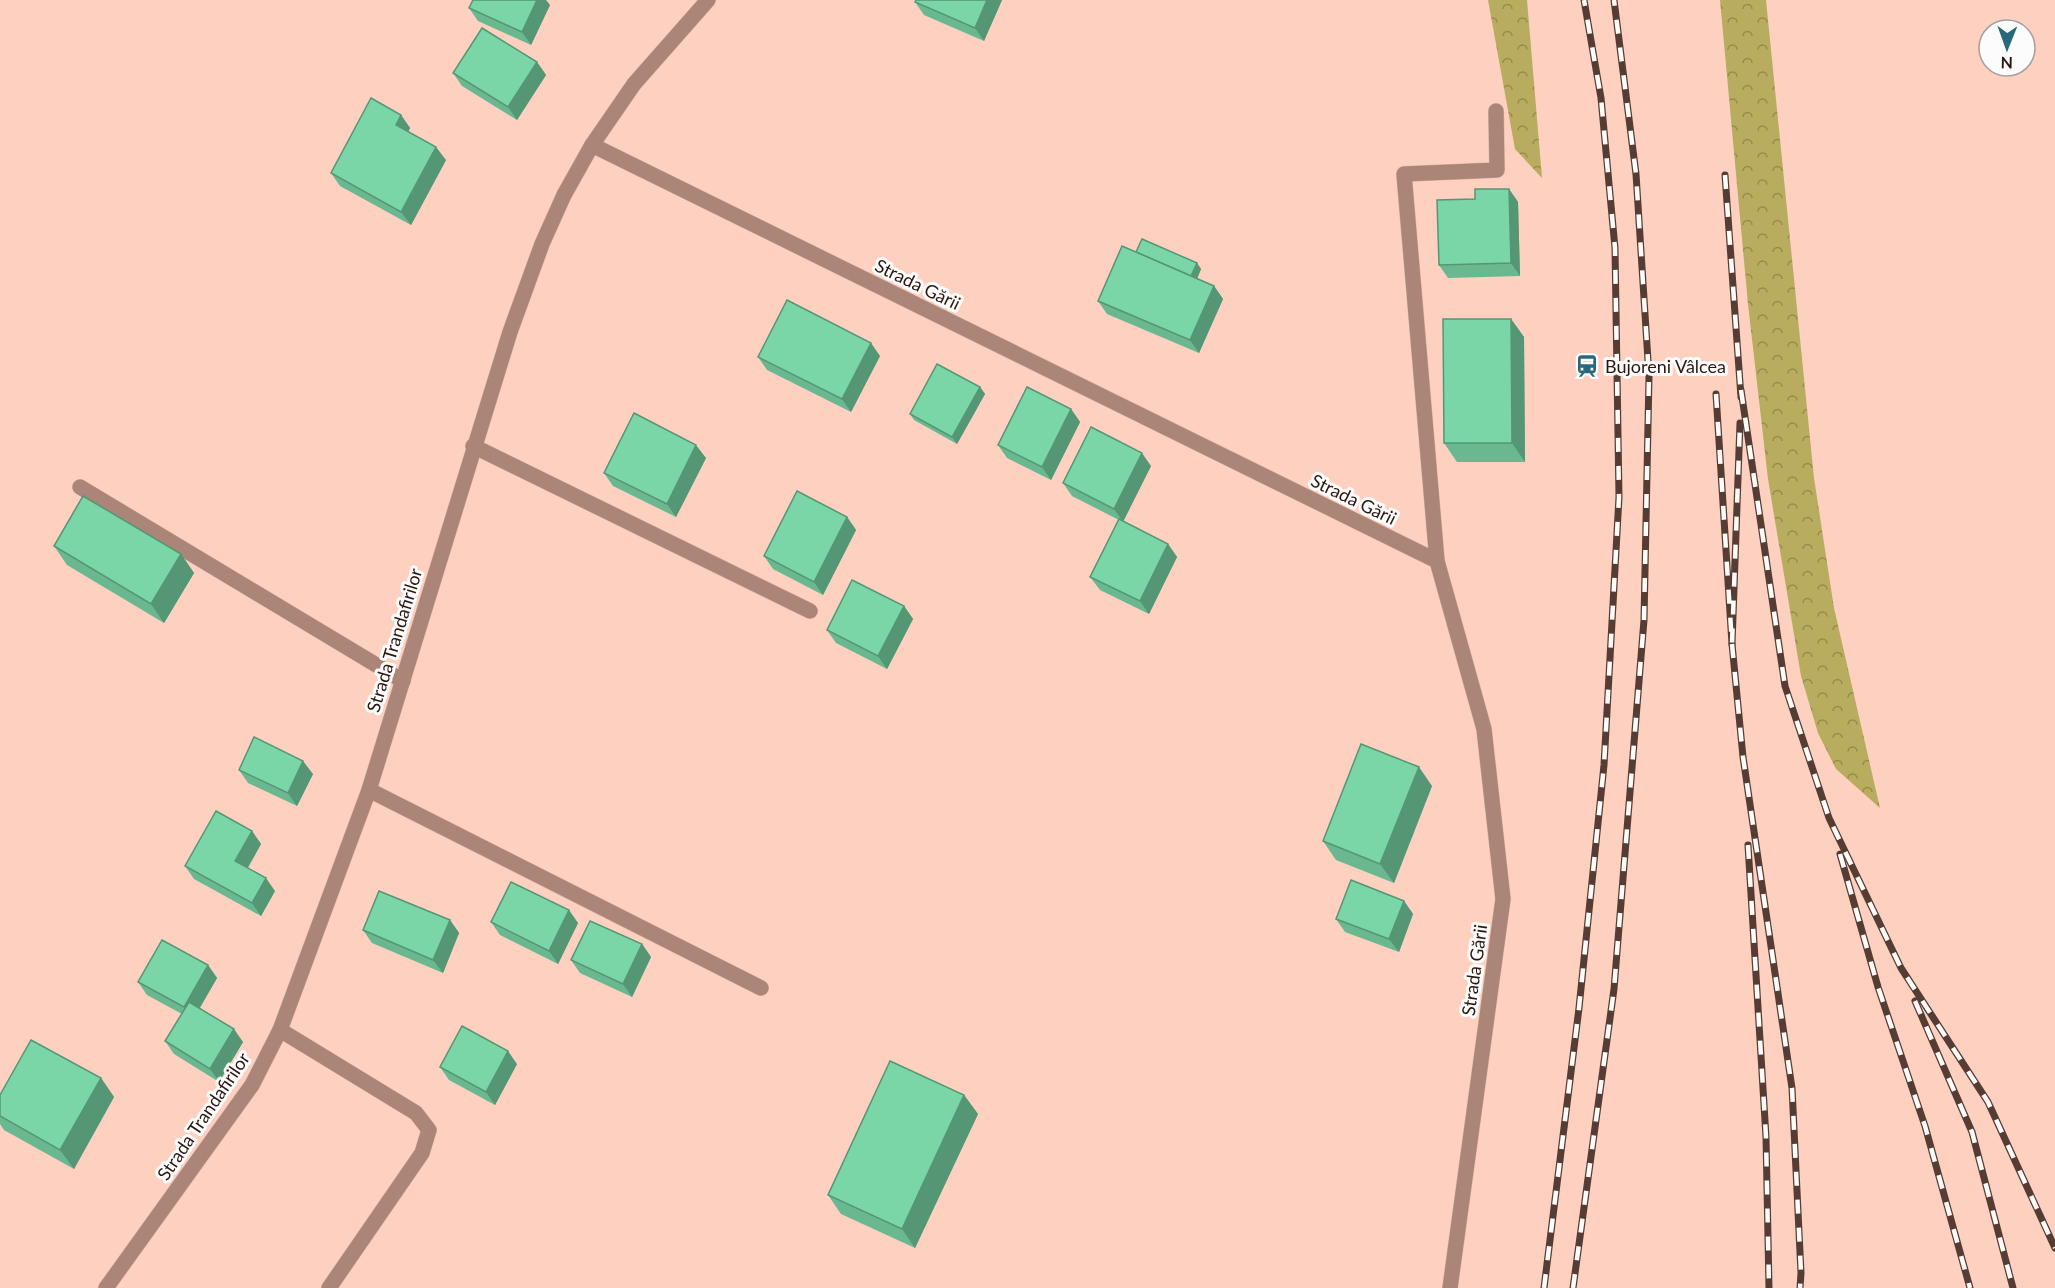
<svg xmlns="http://www.w3.org/2000/svg" width="2055" height="1288" viewBox="0 0 2055 1288" font-family="Lato,sans-serif">
<style>
.forest{fill:url(#forest-crowns)}
.lines{fill:none;stroke-linecap:round;stroke-linejoin:round}
.minor-casing{stroke:#d7afa0;stroke-width:16}
.minor{stroke:#ab8578;stroke-width:15}
.rail-casing{stroke:#563d34;stroke-width:7}
.rail{stroke:#fcfcfc;stroke-width:4.5;stroke-dasharray:14;stroke-linecap:butt}
.wall{fill:#69b890}
.shaded-wall{fill:#559675}
.building{fill:#7ad6a7;stroke:#559675;stroke-width:1.5}
.labels{text-anchor:middle;dominant-baseline:central;stroke-width:6;stroke-linejoin:round;paint-order:stroke}
.street-label{font-size:18px;fill:#2b1710;stroke:#fcfcfc}
.poi-label{font-size:18px;fill:#2b1710;stroke:#fcfcfc;text-anchor:start}
</style>
<defs>
<pattern id="forest-crowns" width="20" height="18" patternUnits="userSpaceOnUse" patternTransform="scale(1.5)"><rect width="20" height="18" fill="#b8ac5f"/><path d="M2 6a3 3 0 1 1 6 0M12 15a3 3 0 1 1 6 0" fill="none" stroke="#968b4d"/></pattern>
</defs>
<rect width="100%" height="100%" fill="#fdd0c0"/>
<!-- forest -->
<g class="forest">
<polygon points="1488,0 1527,0 1542,178 1515,149"/>
<polygon points="1720,0 1766,0 1814,478 1834,608 1880,808 1836,769 1818,733 1801,676 1768,479 1748,304"/>
</g>
<g class="lines">
<!-- minor casing -->
<g class="minor-casing">
<g id="minor">
<polyline points="592,145 1437,561 1484,729 1503,899 1450,1288"/>
<polyline points="473,446 810,611"/>
<polyline points="80,487 403,681"/>
<polyline points="1437,561 1404,174 1497,170 1496,111"/>
<polyline points="369,790 761,988"/>
<polyline points="280,1030 416,1113 429,1130 422,1153 329,1288"/>
<polyline points="106,1288 252,1085 280,1030 369,790 510,332 542,244 564,195 592,145 634,84 708,0"/>
</g>
</g>
<!-- minor -->
<use href="#minor" class="minor"/>
<!-- rail casing -->
<g class="rail-casing">
<g id="rail">
<polyline points="1725,175 1741,397"/>
<polyline points="1741,390 1785,686 1829,818 1901,968 1988,1102 2055,1248"/>
<polyline points="1716,394 1732,644 1740,423"/>
<polyline points="1732,644 1743,757 1792,1088 1801,1273 1800,1288"/>
<polyline points="1748,845 1766,1137 1769,1288"/>
<polyline points="1840,854 1878,987 1925,1126 1970,1288"/>
<polyline points="1915,1001 1972,1132 2013,1288"/>
<polyline points="1544,1288 1579,1008 1604,765 1619,497 1615,248 1601,98 1584,0"/>
<polyline points="1573,1288 1614,989 1644,620 1649,376 1636,174 1614,0"/>
</g>
</g>
<!-- rail -->
<use href="#rail" class="rail"/>
</g>
<!-- wall -->
<g class="wall">
<polygon points="1002,0 984,41 924,15 915,2"/>
<polygon points="550,5 531,45 478,21 469,8"/>
<polygon points="537,62 546,75 517,120 462,86 453,73"/>
<polygon points="401,115 410,128 408,132 446,160 411,225 340,186 331,173"/>
<polygon points="1509,189 1518,202 1520,276 1448,278 1439,265 1475,199"/>
<polygon points="1136,252 1197,263 1201,269 1197,279 1214,286 1223,299 1199,353 1107,314 1098,301"/>
<polygon points="1511,319 1524,337 1525,462 1457,462 1444,443"/>
<polygon points="880,356 851,412 767,370 758,357"/>
<polygon points="980,387 985,394 957,444 914,420 910,414"/>
<polygon points="1071,409 1080,422 1051,480 1007,458 998,445"/>
<polygon points="706,458 676,517 613,486 604,473"/>
<polygon points="1151,466 1123,521 1168,544 1177,557 1149,614 1100,590 1090,577 1119,520 1072,496 1063,483"/>
<polygon points="847,517 856,530 823,595 773,569 764,556"/>
<polygon points="54,546 181,554 194,573 164,623 67,565"/>
<polygon points="904,606 913,619 887,669 836,643 827,630"/>
<polygon points="239,770 313,774 297,806 248,783"/>
<polygon points="1432,786 1394,883 1336,860 1323,841"/>
<polygon points="252,831 261,844 248,868 275,891 261,916 194,879 185,866"/>
<polygon points="1404,901 1413,914 1399,952 1345,932 1336,919"/>
<polygon points="450,920 459,933 443,973 372,943 363,930"/>
<polygon points="491,922 578,923 558,964 500,935"/>
<polygon points="642,944 651,957 632,997 580,973 571,960"/>
<polygon points="208,965 217,978 199,1008 243,1042 219,1082 174,1054 165,1041 182,1014 147,995 138,982"/>
<polygon points="517,1064 495,1105 449,1080 440,1067"/>
<polygon points="101,1078 114,1097 74,1169 4,1130 0,1124 0,1095"/>
<polygon points="964,1095 978,1114 915,1248 841,1214 828,1195"/>
</g>
<!-- shaded-wall -->
<g class="shaded-wall">
<polygon points="537,0 546,0 550,5 531,45 522,32"/>
<polygon points="987,0 1002,0 984,41 975,28"/>
<polygon points="537,62 546,75 517,120 508,107"/>
<polygon points="401,115 410,128 405,138 396,125"/>
<polygon points="436,147 446,160 411,225 401,212"/>
<polygon points="1509,189 1518,202 1520,276 1511,263"/>
<polygon points="1197,263 1201,269 1194,286 1189,280"/>
<polygon points="1214,286 1223,299 1199,353 1190,340"/>
<polygon points="1511,319 1524,337 1525,462 1512,443"/>
<polygon points="871,343 880,356 851,412 842,399"/>
<polygon points="980,387 985,394 957,444 952,437"/>
<polygon points="1071,409 1080,422 1051,480 1042,467"/>
<polygon points="696,445 706,458 676,517 667,504"/>
<polygon points="1142,453 1151,466 1123,522 1114,509"/>
<polygon points="847,517 856,530 823,595 814,582"/>
<polygon points="1168,544 1177,557 1149,614 1140,601"/>
<polygon points="181,554 194,573 164,623 151,604"/>
<polygon points="904,606 913,619 887,669 878,656"/>
<polygon points="303,761 313,774 297,806 288,793"/>
<polygon points="1419,767 1432,786 1394,883 1380,864"/>
<polygon points="252,831 261,844 244,874 235,861"/>
<polygon points="266,878 275,891 261,916 252,903"/>
<polygon points="1404,901 1413,914 1399,952 1389,939"/>
<polygon points="569,910 578,923 558,964 549,951"/>
<polygon points="450,920 459,933 443,973 433,960"/>
<polygon points="642,944 651,957 632,997 623,984"/>
<polygon points="208,965 217,978 193,1020 184,1007"/>
<polygon points="234,1029 243,1042 219,1082 210,1069"/>
<polygon points="508,1051 517,1064 495,1105 486,1092"/>
<polygon points="101,1078 114,1097 74,1169 60,1150"/>
<polygon points="964,1095 978,1114 915,1248 902,1229"/>
</g>
<!-- building -->
<g class="building">
<polygon points="473,0 537,0 522,32 469,8"/>
<polygon points="916,0 987,0 975,28 915,2"/>
<polygon points="482,28 537,62 508,107 453,73"/>
<polygon points="371,98 401,115 396,125 436,147 401,212 331,173"/>
<polygon points="1475,189 1509,189 1511,263 1439,265 1437,200 1475,199"/>
<polygon points="1142,239 1197,263 1191,276 1136,252"/>
<polygon points="1122,246 1214,286 1190,340 1098,301"/>
<polygon points="787,300 871,343 842,399 758,357"/>
<polygon points="1443,319 1511,319 1512,443 1444,443"/>
<polygon points="937,364 980,387 952,437 910,414"/>
<polygon points="1027,387 1071,409 1042,467 998,445"/>
<polygon points="634,413 696,445 667,504 604,473"/>
<polygon points="1091,427 1142,453 1114,509 1063,483"/>
<polygon points="797,491 847,517 814,582 764,556"/>
<polygon points="83,496 181,554 151,604 54,546"/>
<polygon points="1119,519 1168,544 1140,601 1090,577"/>
<polygon points="852,580 904,606 878,656 827,630"/>
<polygon points="254,737 303,761 288,793 239,770"/>
<polygon points="1361,744 1419,767 1380,864 1323,841"/>
<polygon points="216,811 252,831 235,861 266,878 252,903 185,866"/>
<polygon points="1351,880 1404,901 1389,939 1336,919"/>
<polygon points="511,882 569,910 549,951 491,922"/>
<polygon points="379,891 450,920 433,960 363,930"/>
<polygon points="590,921 642,944 623,984 571,960"/>
<polygon points="162,940 208,965 184,1007 138,982"/>
<polygon points="189,1002 234,1029 210,1069 165,1041"/>
<polygon points="462,1026 508,1051 486,1092 440,1067"/>
<polygon points="31,1040 101,1078 60,1150 0,1116 0,1095"/>
<polygon points="890,1061 964,1095 902,1229 828,1195"/>
</g>
<!-- icons -->
<defs>
<g id="station-bare" transform="scale(1.8)"><path d="M-3-6H3Q5-6 5-4V2Q5 4 3 4L4.5 6H3L1.5 4h-3L-3 6H-4.5L-3 4Q-5 4-5 2V-4Q-5-6-3-6ZM-3.5-4v3h7v-3ZM-3.5 1v1.5H-2V1ZM2 1v1.5H3.5V1Z" fill="#27697b" stroke="#fcfcfc" stroke-width="2.5" paint-order="stroke"/></g>
</defs>
<g fill-rule="evenodd">
<use href="#station-bare" x="1587" y="366"/>
</g>
<g class="labels">
<!-- street labels -->
<g class="street-label">
<text transform="translate(918 284) rotate(26)">Strada Gării</text>
<text transform="translate(1354 499) rotate(26)">Strada Gării</text>
<text transform="translate(394 640) rotate(-73)">Strada Trandafirilor</text>
<text transform="translate(1474 970) rotate(-82)">Strada Gării</text>
<text transform="translate(203 1116) rotate(-56)">Strada Trandafirilor</text>
</g>
<!-- poi labels -->
<g class="poi-label">
<text x="1605" y="366">Bujoreni Vâlcea</text>
</g>
</g>
<!-- north arrow -->
<g transform="translate(2007 48) rotate(181)"><circle r="28" fill="#fcfcfc" stroke="#a8a09e" stroke-width="1.5"/>
<path d="M0-4.5L10 22L0 15L-10 22Z" fill="#27697b"/>
<text y="-9" font-size="16" font-weight="bold" text-anchor="middle" fill="#2b1710">N</text>
</g>
</svg>
